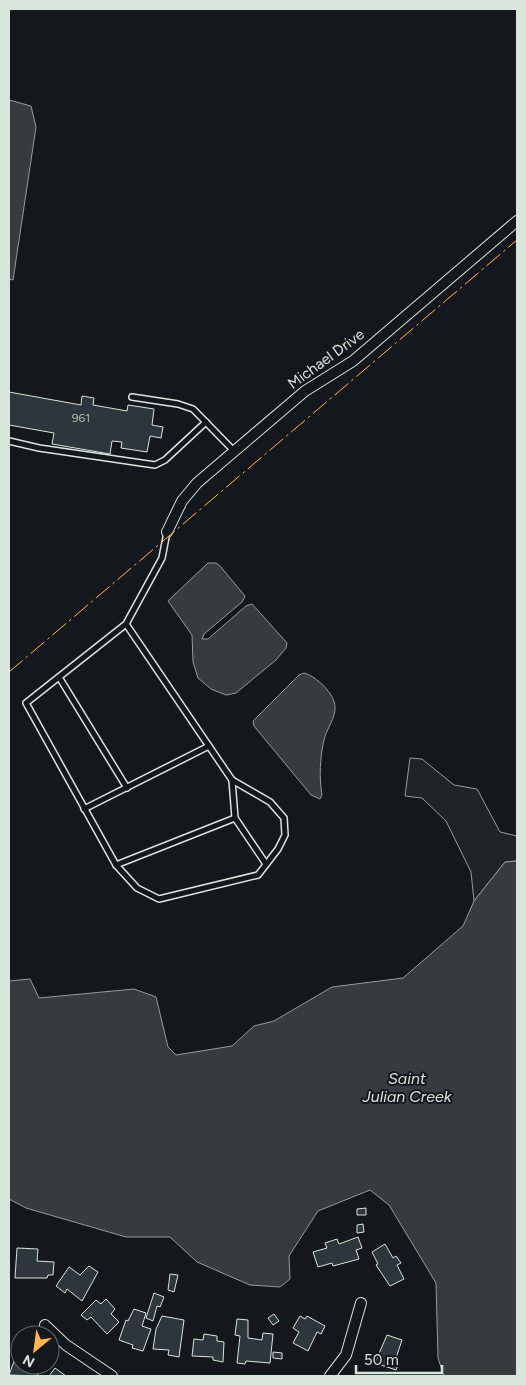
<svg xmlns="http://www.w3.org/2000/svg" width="526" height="1385" viewBox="0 0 526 1385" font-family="Figtree,sans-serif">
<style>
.green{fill:#202428;stroke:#939e99}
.water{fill:#363b3e;stroke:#939e99}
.building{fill:#2c363c;stroke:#d8e6dc}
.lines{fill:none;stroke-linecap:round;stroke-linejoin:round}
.lane-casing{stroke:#d8e6dc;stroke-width:8}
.street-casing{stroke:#d8e6dc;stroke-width:12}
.lane{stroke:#14181c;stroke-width:5}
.street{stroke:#14181c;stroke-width:10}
.power{stroke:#ffb74d;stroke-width:1;stroke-dasharray:18 4 2.5 4;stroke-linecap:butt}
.labels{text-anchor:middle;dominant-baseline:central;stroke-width:4;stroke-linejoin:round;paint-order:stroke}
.number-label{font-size:12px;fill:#adbab4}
.street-label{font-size:15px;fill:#d8e6dc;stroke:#14181c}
.water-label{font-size:16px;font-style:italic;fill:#d8e6dc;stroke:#14181c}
</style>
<rect width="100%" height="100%" fill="#14181c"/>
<!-- green -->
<polygon class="green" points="410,758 422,759 454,785 477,789 500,832 517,836 517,861 505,862 474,901 471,872 446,821 422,798 405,796"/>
<!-- water -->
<g class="water">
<polygon points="9,100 31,106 36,127 13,280 9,279"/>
<polygon points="208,563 216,563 220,566 245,596 242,602 204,634 202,639 208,639 246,606 252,604 287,643 286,648 276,660 236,693 226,695 211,689 198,678 193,662 192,635 168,601"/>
<path d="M304,673c12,3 31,21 31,34 1,10 -9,23 -11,33 -4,16 -5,39 -2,55l-2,4 -9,-4 -57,-69 -1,-5 46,-46z"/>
<polygon points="517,861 517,1376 444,1376 438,1358 436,1283 389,1205 370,1190 318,1211 289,1256 290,1279 280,1287 250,1285 197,1262 170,1237 126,1237 26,1208 9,1199 9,981 30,979 39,998 134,989 156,997 168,1047 176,1055 232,1046 254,1026 274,1021 332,987 403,978 463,926 474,901 505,862"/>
</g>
<!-- building -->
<g class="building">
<polygon points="9,392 81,405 82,396 94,398 93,405 127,411 128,405 154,409 152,425 163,427 161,438 150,436 147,452 121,448 122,442 112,441 110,454 52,444 54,433 9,425"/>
<polygon points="366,1208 366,1215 357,1215 357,1209"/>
<polygon points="363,1224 364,1232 357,1233 357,1225"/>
<polygon points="358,1237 362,1248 356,1250 359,1259 333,1266 332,1263 318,1267 313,1252 327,1248 325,1243 337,1239 339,1244"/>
<polygon points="385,1244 393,1258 396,1256 401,1263 397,1265 404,1279 390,1286 376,1265 378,1264 372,1252"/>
<polygon points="17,1248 38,1249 37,1261 54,1262 53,1275 48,1275 47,1278 15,1278"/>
<polygon points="89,1266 98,1272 82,1301 67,1289 65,1293 56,1286 69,1267 80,1275"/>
<polygon points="170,1274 178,1275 174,1292 168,1290"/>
<polygon points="154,1293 164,1297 160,1307 157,1306 153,1321 146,1318"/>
<polygon points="106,1299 115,1309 111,1314 119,1322 107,1334 91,1317 87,1320 81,1315 96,1300 101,1304"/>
<polygon points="134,1309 146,1313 142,1326 151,1329 143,1351 132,1348 133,1345 119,1340 126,1320 128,1321"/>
<polygon points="274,1314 279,1321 273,1325 268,1318"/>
<polygon points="162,1316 184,1320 179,1357 168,1355 169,1350 153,1349 156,1329"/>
<polygon points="300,1316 305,1319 307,1316 325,1326 321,1334 317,1332 308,1351 293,1343 299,1332 293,1328"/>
<polygon points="237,1319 248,1320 248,1338 262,1340 263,1333 273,1334 270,1363 246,1361 245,1364 237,1363 240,1336 235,1335"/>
<polygon points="204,1334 217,1336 217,1341 224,1342 223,1362 213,1360 213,1357 192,1356 194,1339 203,1340"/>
<polygon points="387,1335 402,1340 395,1361 399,1362 396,1370 375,1363"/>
<polygon points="273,1352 282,1353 282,1359 273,1358"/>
<polygon points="17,1353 20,1355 20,1365 35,1365 41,1368 37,1376 9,1375"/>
<polygon points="55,1368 66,1376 49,1376"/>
</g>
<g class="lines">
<!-- lane casing -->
<g class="lane-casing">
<g id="lane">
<polyline points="132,397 178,404 193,409 234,451"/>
<polyline points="9,441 39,448 155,465 165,460 206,422"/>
<polyline points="126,624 26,703 116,865 137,888 159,899 258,875 278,849 285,835 284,818 270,802 232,780 126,624 162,558 167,532"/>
<polyline points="59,677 127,788"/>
<polyline points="232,780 235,818 266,864"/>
<polyline points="84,809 209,746"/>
<polyline points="116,865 235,818"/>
</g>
</g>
<!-- street casing -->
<g class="street-casing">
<g id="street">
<polyline points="167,532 182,501 197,483 305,391 353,361 517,221"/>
<polyline points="45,1325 66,1345 112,1376"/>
<polyline points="330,1376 346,1355 361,1303"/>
</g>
</g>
<!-- lane -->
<use href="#lane" class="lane"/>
<!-- street -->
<use href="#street" class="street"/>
<!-- power -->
<polyline class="power" points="9,672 517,240"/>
</g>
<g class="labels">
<!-- number labels -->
<g class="number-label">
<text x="81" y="418">961</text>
</g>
<!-- street labels -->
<g class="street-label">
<text transform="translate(326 359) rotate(-36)">Michael Drive</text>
</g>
<!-- water labels -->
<g class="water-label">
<text x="407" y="1078">Saint<tspan x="407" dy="18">Julian Creek</tspan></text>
</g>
</g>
<!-- border -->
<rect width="526" height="1385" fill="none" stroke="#d8e6dc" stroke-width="20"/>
<!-- north arrow -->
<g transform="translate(35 1350) rotate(209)"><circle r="24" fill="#14181c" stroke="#626a69"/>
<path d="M0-4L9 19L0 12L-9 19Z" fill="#ffb74d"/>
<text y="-8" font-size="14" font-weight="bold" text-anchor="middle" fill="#d8e6dc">N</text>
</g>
<!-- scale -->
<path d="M356 1365v8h86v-8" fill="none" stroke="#d8e6dc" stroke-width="2.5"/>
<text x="364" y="1365" font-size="15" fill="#d8e6dc" stroke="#14181c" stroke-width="4" paint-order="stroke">50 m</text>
</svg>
